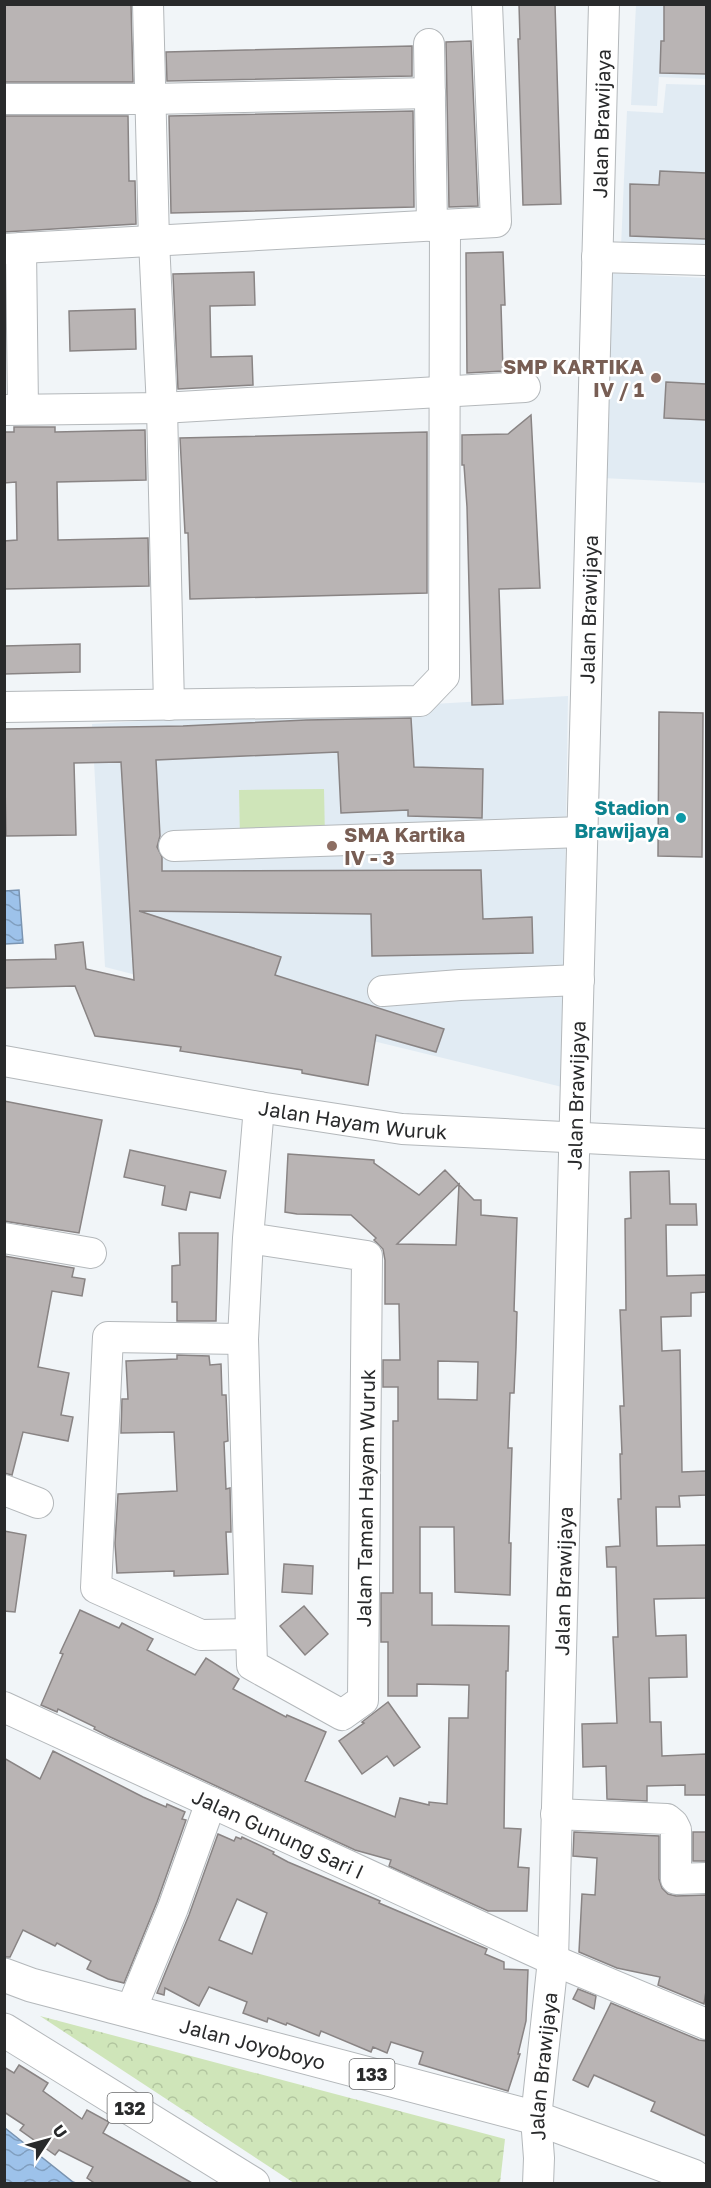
<svg xmlns="http://www.w3.org/2000/svg" width="711" height="2188" viewBox="0 0 711 2188" font-family="'Golos Text',sans-serif">
<style>
.built{fill:#e1ebf3}
.park{fill:url(#park-crowns)}
.pitch{fill:#cfe5b9}
.water{fill:url(#water-waves);stroke:#7a94b1;stroke-width:1.5}
.building{fill:#b9b4b4;stroke:#898484;stroke-width:1.5;fill-rule:evenodd}
.lines{fill:none;stroke-linecap:round;stroke-linejoin:round}
.minor-casing{stroke:#b4b8bb;stroke-width:32}
.major-casing{stroke:#b4b8bb;stroke-width:35}
.minor{stroke:#fff;stroke-width:30}
.major{stroke:#fff;stroke-width:33}
.education-dot{fill:#8d6e63;stroke:#fff;stroke-width:2}
.culture-dot{fill:#0f9aa8;stroke:#fff;stroke-width:2}
.labels{text-anchor:middle;dominant-baseline:central;stroke-width:5;stroke-linejoin:round;paint-order:stroke}
.shield{fill:#fff;stroke:#696a6b;stroke-width:1.5}
.shield-label{font-size:18px;font-weight:bold;fill:#292a2b}
.street-label{font-size:20px;fill:#292a2b;stroke:#fff}
.education-label{font-size:20px;font-weight:bold;fill:#785e54;stroke:#fff;text-anchor:end}
.culture-label{font-size:20px;font-weight:bold;fill:#0d838f;stroke:#fff;text-anchor:end}
</style>
<defs>
<pattern id="park-crowns" width="20" height="18" patternUnits="userSpaceOnUse" patternTransform="scale(1.5)"><rect width="20" height="18" fill="#cfe5b9"/><path d="M2 6a3 3 0 1 1 6 0M12 15a3 3 0 1 1 6 0" fill="none" stroke="#b2c59f"/></pattern>
<pattern id="water-waves" width="16" height="10" patternUnits="userSpaceOnUse" patternTransform="scale(1.5)"><rect width="16" height="10" fill="#9dc2ea"/><path d="M0 5q4-4 8 0t8 0" fill="none" stroke="#809ebe"/></pattern>
</defs>
<rect width="100%" height="100%" fill="#f1f5f8"/>
<!-- built -->
<g class="built">
<polygon points="636,5 706,5 706,79 659,77 657,106 631,105"/>
<polygon points="666,84 706,85 706,251 621,247 627,111 663,113"/>
<polygon points="611,273 706,278 706,483 602,478"/>
<polygon points="568,696 562,1087 340,1033 238,1001 105,967 92,724"/>
</g>
<!-- park -->
<polygon class="park" points="40,2016 505,2139 500,2183 294,2183"/>
<!-- pitch -->
<polygon class="pitch" points="324,789 325,838 240,839 239,790"/>
<!-- water -->
<g class="water">
<polygon points="19,890 23,943 5,944 5,891"/>
<polygon points="5,2128 73,2182 76,2183 5,2183"/>
</g>
<!-- building -->
<g class="building">
<polygon points="4,4 131,4 133,82 4,82"/>
<polygon points="519,4 555,4 561,204 523,205 518,39 520,39"/>
<polygon points="664,4 706,4 706,74 660,73 661,41 664,41"/>
<polygon points="471,41 478,206 449,207 446,42"/>
<polygon points="412,46 412,76 167,81 166,52"/>
<polygon points="413,111 414,207 171,213 169,116"/>
<polygon points="4,116 128,116 129,181 135,181 136,224 4,232"/>
<polygon points="660,171 706,173 706,239 630,236 630,184 659,185"/>
<polygon points="503,252 505,305 501,305 503,371 467,373 466,253"/>
<polygon points="254,272 255,305 210,306 211,357 252,356 253,385 178,389 173,274"/>
<polygon points="135,309 136,349 70,351 69,311"/>
<polygon points="666,382 706,384 706,420 664,418"/>
<polygon points="531,415 540,588 499,589 503,704 472,705 467,507 464,465 462,465 462,435 508,434"/>
<polygon points="14,427 55,427 55,432 145,430 146,480 57,482 58,540 148,538 149,586 4,589 4,541 17,540 16,482 4,483 4,432 14,432"/>
<polygon points="427,432 427,593 190,599 188,533 185,533 180,438"/>
<polygon points="80,644 80,672 4,674 4,646"/>
<polygon points="659,712 703,713 702,857 658,856"/>
<polygon points="411,718 414,767 483,769 482,818 408,816 408,810 341,813 338,752 156,760 160,836 157,847 162,857 162,871 481,870 483,919 532,917 533,953 372,956 371,914 139,911 281,957 275,975 444,1029 436,1052 376,1035 368,1085 302,1073 302,1070 180,1051 181,1047 95,1036 75,986 4,988 4,960 56,959 55,945 83,942 86,969 134,980 121,762 74,763 76,835 6,836 4,729 183,726 306,720"/>
<polygon points="4,1101 102,1120 79,1233 4,1221"/>
<polygon points="130,1150 226,1171 220,1198 190,1192 186,1210 162,1205 165,1186 124,1177"/>
<path d="M288,1154l86,6v3l45,32 26,-25 29,30h7v15l36,3 -3,93 3,1 -1,35 -2,46h-4l-2,55h4l-3,95h2l-1,52 -55,-3 -1,-65h-34v66h12v32l77,1 -1,45h-2l-2,157 17,1 -3,38 11,1 -2,43h-39l-99,-45 2,-6 -36,-10 -247,-114 -14,-7 1,-2 -37,-18 -1,3 -16,-7 22,-51 -3,-1 20,-43 39,18 3,-5 31,16 -6,11 48,25 11,-17 33,21 -6,10 53,28 1,-2 39,17 -21,49 90,36 5,-19 29,7v-3l18,2 2,-86h19l1,-33 -52,-1v12h-29v-54h-7v-49h12v-172h5v-34h-15v-27h17l-1,-56h-14v-44l-2,-11 -9,-9 2,-2 -25,-23 -54,-1 -12,-2zM459,1184l-3,61 -59,-1zM438,1361l40,1 -1,38 -39,-1z"/>
<polygon points="669,1171 670,1204 696,1204 697,1225 666,1225 667,1276 706,1275 706,1292 691,1293 691,1316 661,1317 662,1351 680,1350 682,1472 706,1471 706,1495 679,1496 680,1507 656,1507 657,1546 706,1545 706,1598 654,1599 656,1636 686,1635 687,1677 649,1678 650,1722 661,1722 662,1756 706,1754 706,1795 685,1795 685,1785 647,1786 647,1801 607,1799 606,1766 583,1767 582,1724 617,1723 613,1637 618,1637 616,1567 607,1567 606,1547 620,1546 618,1499 621,1499 620,1454 622,1454 620,1406 624,1406 620,1310 626,1310 625,1219 631,1218 630,1172"/>
<polygon points="179,1233 218,1233 216,1321 177,1321 177,1302 172,1302 172,1266 180,1265"/>
<polygon points="4,1256 74,1268 72,1277 85,1279 82,1296 52,1291 38,1367 69,1373 61,1415 73,1417 68,1441 23,1432 12,1475 4,1473"/>
<polygon points="177,1355 209,1356 210,1365 221,1364 222,1395 226,1395 228,1441 224,1442 226,1489 230,1488 231,1532 226,1532 228,1574 174,1576 174,1571 117,1573 115,1543 118,1494 177,1491 174,1432 121,1433 122,1399 128,1399 126,1361 177,1359"/>
<polygon points="4,1531 26,1535 15,1612 4,1611"/>
<polygon points="284,1564 313,1566 312,1594 282,1592"/>
<polygon points="304,1606 328,1634 305,1655 280,1626"/>
<polygon points="388,1702 420,1747 394,1766 387,1756 362,1774 339,1741 364,1723 362,1722"/>
<polygon points="53,1751 143,1797 166,1807 167,1804 185,1812 182,1819 186,1820 157,1902 124,1983 108,1979 87,1969 91,1961 57,1943 55,1946 23,1930 10,1957 4,1957 4,1758 40,1779"/>
<polygon points="574,1832 659,1836 659,1879 662,1888 668,1894 676,1896 706,1895 706,1991 704,2004 658,1985 660,1977 617,1968 579,1952 582,1894 595,1895 597,1858 573,1856"/>
<rect x="693" y="1832" width="13" height="29"/>
<path d="M218,1834l16,7 2,-4 5,2 1,-2 32,15 -1,2 15,8 92,39 -1,2 108,46 -2,5 19,8v7l24,1 -2,51 -8,33h2l-12,37 -89,-27 4,-12 -32,-10 -4,11 -14,-6 -2,5 -50,-21 -2,5 -32,-13 -1,2 -18,-7 -1,4 -24,-9 4,-11 -38,-15 -10,19 -34,-18 -1,7 -7,-2 32,-78zM237,1899l30,14 -15,41 -33,-14z"/>
<polygon points="578,1989 596,1996 594,2009 573,1999"/>
<polygon points="611,2003 699,2040 706,2041 706,2136 651,2111 655,2102 594,2075 588,2087 573,2080"/>
<polygon points="19,2065 48,2083 43,2091 82,2119 87,2110 109,2122 103,2133 194,2184 96,2184 87,2178 93,2167 59,2150 55,2155 20,2130 24,2125 4,2112 4,2067 14,2073"/>
</g>
<g class="lines">
<!-- minor casing -->
<g class="minor-casing">
<g id="minor">
<polyline points="148,4 154,241 162,408 169,705"/>
<polyline points="429,44 432,226"/>
<polyline points="4,99 150,99 430,93"/>
<polyline points="21,248 23,409"/>
<polyline points="4,249 496,222 487,4"/>
<polyline points="597,257 706,260"/>
<polyline points="4,410 162,408 525,387"/>
<polyline points="4,707 420,701 444,676 445,225"/>
<polyline points="174,846 583,832"/>
<polyline points="383,991 460,985 579,980"/>
<path id="s1" d="M4,1061l255,46 143,22 304,15"/>
<polyline points="4,1238 91,1253"/>
<polyline points="248,1238 367,1256 363,1700 342,1715 252,1665 243,1339 248,1238 259,1107"/>
<polyline points="243,1339 108,1337 96,1588 201,1635 251,1634"/>
<polyline points="4,1490 38,1503"/>
<path id="s2" d="M4,1707l549,253 153,64"/>
<polyline points="556,1814 667,1819 673,1824 676,1830 676,1879 706,1878"/>
<polyline points="131,2010 173,1908 211,1802"/>
<path id="s3" d="M538,2184l1,-26 -3,-40 17,-158 51,-1956"/>
</g>
</g>
<!-- major casing -->
<g class="major-casing">
<g id="major">
<path id="s4" d="M4,1975l27,10 505,133 157,58 12,8"/>
<polyline points="4,2030 253,2184"/>
</g>
</g>
<!-- minor -->
<use href="#minor" class="minor"/>
<!-- major -->
<use href="#major" class="major"/>
</g>
<!-- markers -->
<g class="education-dot">
<circle cx="656" cy="378" r="6"/>
<circle cx="332" cy="846" r="6"/>
</g>
<circle class="culture-dot" cx="681" cy="818" r="6"/>
<g class="labels">
<!-- shield labels -->
<g class="shield">
<rect x="349.5" y="2059" width="45" height="30" rx="4.5"/>
<rect x="107.5" y="2093" width="45" height="30" rx="4.5"/>
</g>
<g class="shield-label">
<text x="372" y="2074">133</text>
<text x="130" y="2108">132</text>
</g>
<!-- street labels -->
<g class="street-label">
<text stroke="none"><textPath href="#s3" startOffset="2062">Jalan Brawijaya</textPath></text>
<text stroke="none"><textPath href="#s3" startOffset="1576">Jalan Brawijaya</textPath></text>
<text stroke="none"><textPath href="#s3" startOffset="1090">Jalan Brawijaya</textPath></text>
<text stroke="none"><textPath href="#s1" startOffset="354">Jalan Hayam Wuruk</textPath></text>
<text transform="translate(365 1498) rotate(-89)">Jalan Taman Hayam Wuruk</text>
<text stroke="none"><textPath href="#s3" startOffset="604">Jalan Brawijaya</textPath></text>
<text stroke="none"><textPath href="#s2" startOffset="302">Jalan Gunung Sari I</textPath></text>
<text stroke="none"><textPath href="#s4" startOffset="258">Jalan Joyoboyo</textPath></text>
<text stroke="none"><textPath href="#s3" startOffset="118">Jalan Brawijaya</textPath></text>
</g>
<!-- education labels -->
<g class="education-label">
<text x="644" y="366">SMP KARTIKA<tspan x="644" dy="23">IV / 1</tspan></text>
<text x="344" y="834" text-anchor="start">SMA Kartika<tspan x="344" dy="23">IV - 3</tspan></text>
</g>
<!-- culture labels -->
<g class="culture-label">
<text x="669" y="807">Stadion<tspan x="669" dy="23">Brawijaya</tspan></text>
</g>
</g>
<!-- border -->
<rect width="711" height="2188" fill="none" stroke="#292a2b" stroke-width="12"/>
<!-- north arrow -->
<g transform="translate(48 2140) rotate(54)" stroke="#ffffff" stroke-width="4.5" paint-order="stroke">
<path d="M0-4.5L10 22L0 15L-10 22Z" fill="#292a2b"/>
<text y="-9" font-size="16" font-weight="bold" text-anchor="middle" fill="#292a2b">U</text>
</g>
</svg>
